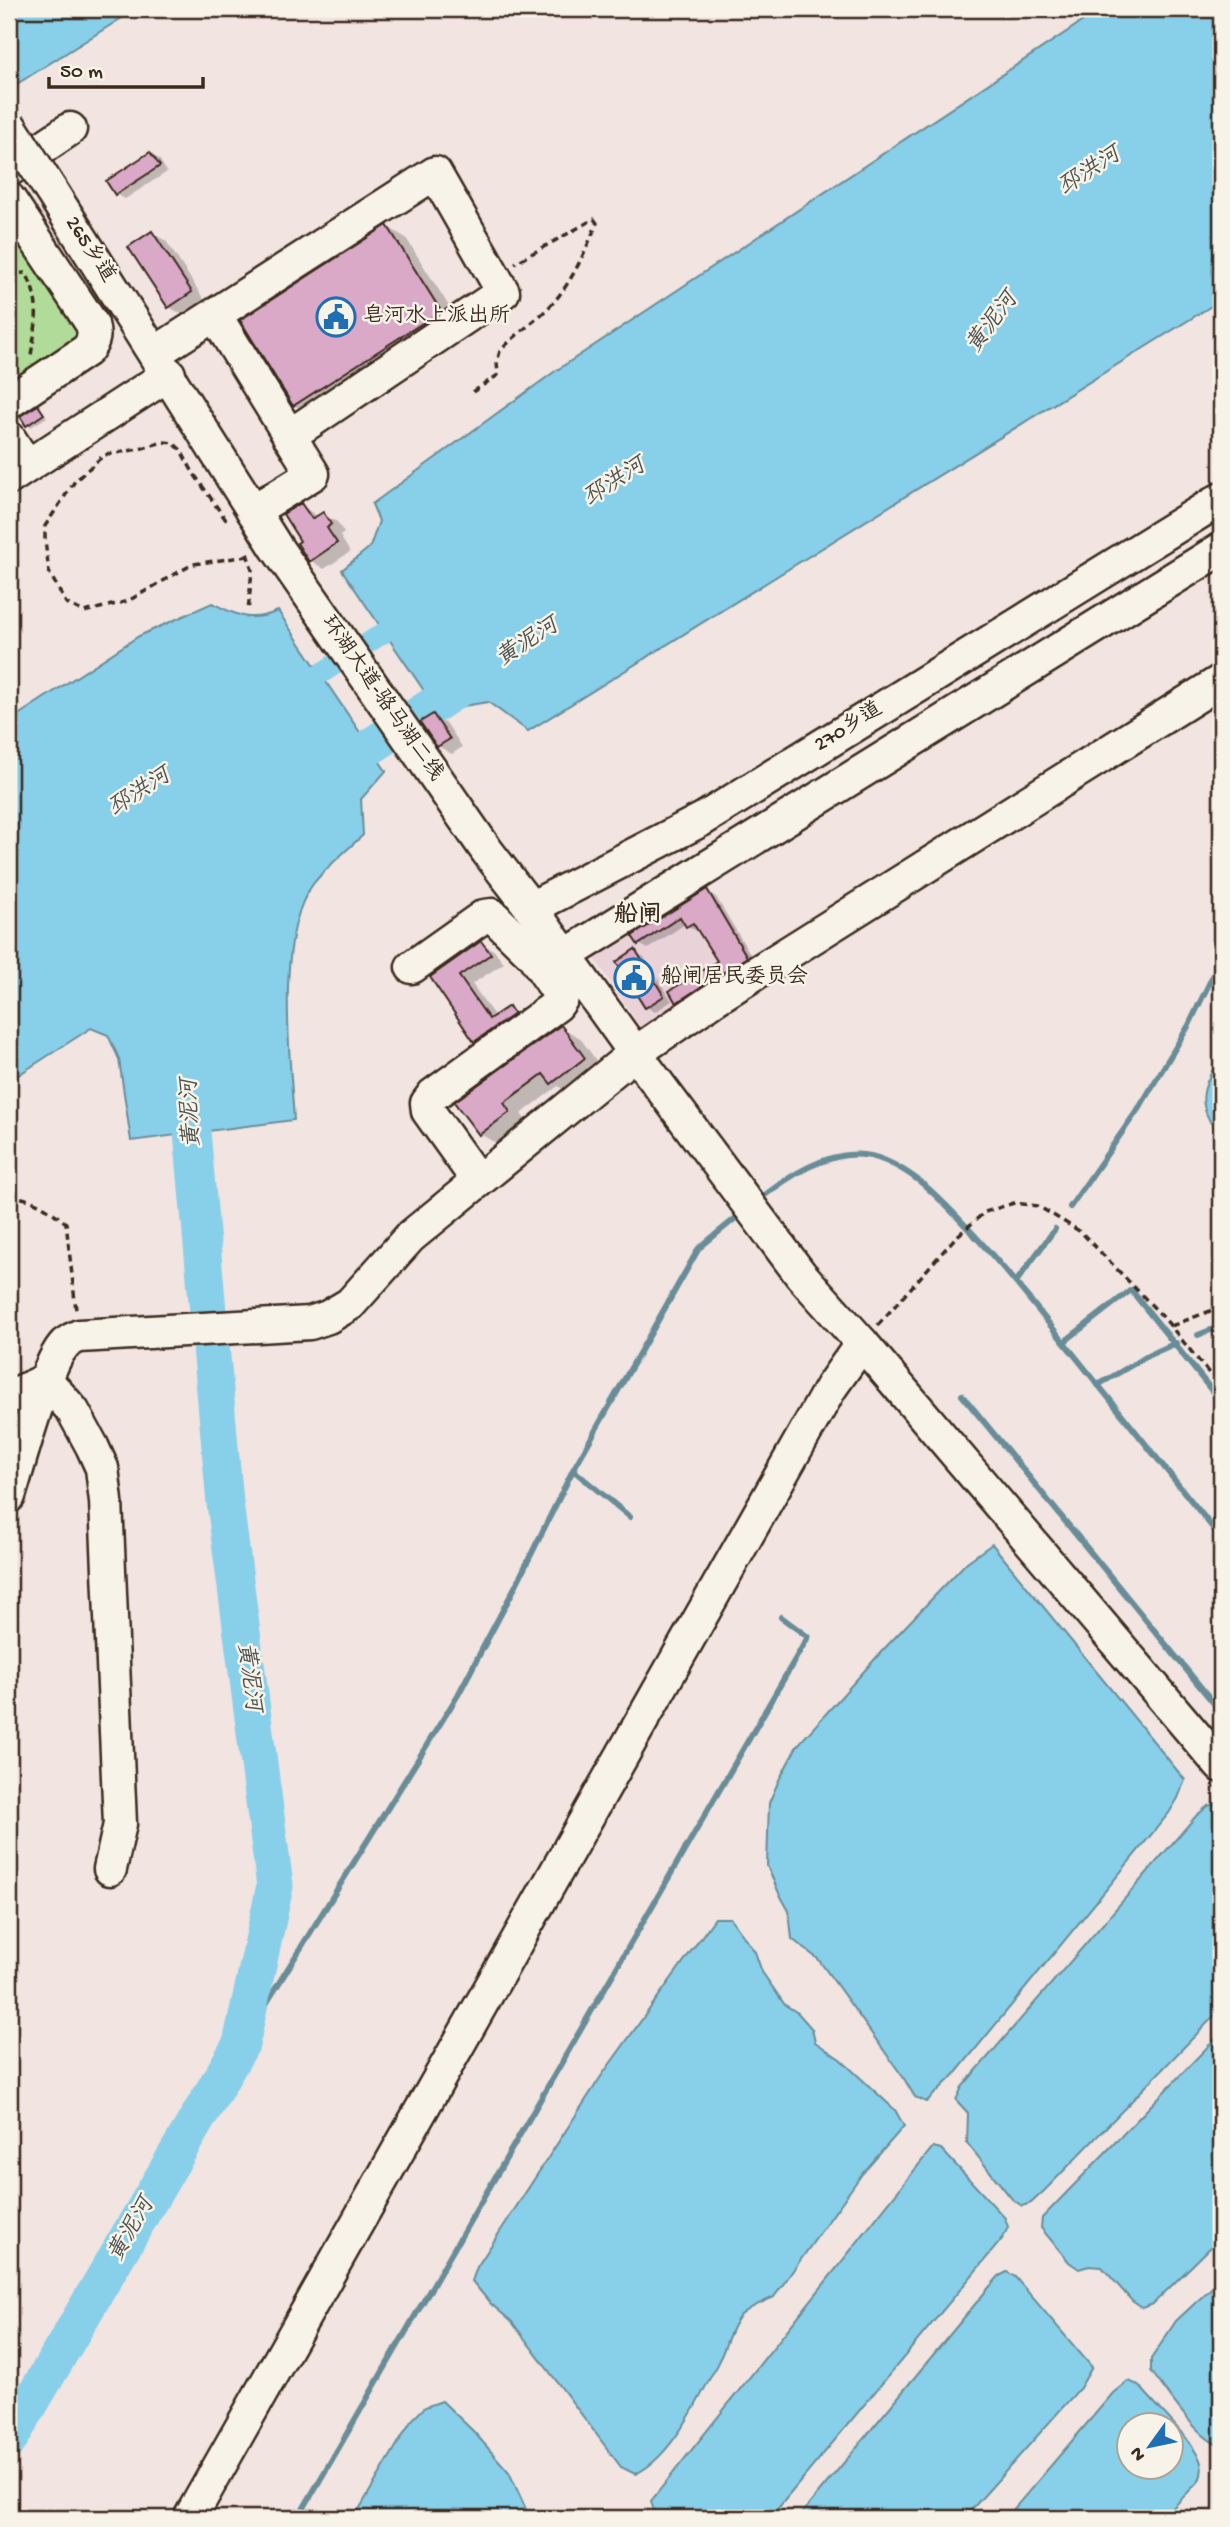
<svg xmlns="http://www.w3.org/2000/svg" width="1230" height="2527" viewBox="0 0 1230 2527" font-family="'Gochi Hand','LXGW WenKai TC',sans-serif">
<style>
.built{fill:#ead2d9}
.green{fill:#b1db98;stroke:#76825b;stroke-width:2}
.water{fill:#88cfea;stroke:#698d98;stroke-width:2;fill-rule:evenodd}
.shadow{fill:#0003}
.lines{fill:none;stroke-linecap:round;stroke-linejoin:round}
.stream{stroke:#698d98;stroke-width:6}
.canal{stroke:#88cfea;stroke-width:21}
.river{stroke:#88cfea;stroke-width:37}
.building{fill:#daa9c7;stroke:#3b2a1e;stroke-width:2}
.minor-casing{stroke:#3b2a1e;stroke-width:37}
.path{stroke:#3b2a1e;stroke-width:3.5;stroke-dasharray:7 5;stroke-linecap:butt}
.minor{stroke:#f7f3e8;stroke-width:32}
.minor-bridge-casing{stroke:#3b2a1e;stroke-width:37;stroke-linecap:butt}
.minor-bridge{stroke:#f7f3e8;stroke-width:32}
.labels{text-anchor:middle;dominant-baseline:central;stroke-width:5;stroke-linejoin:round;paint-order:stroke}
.street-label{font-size:21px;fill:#3b2a1e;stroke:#f7f3e8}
.poi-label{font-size:21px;fill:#3b2a1e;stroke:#f7f3e8;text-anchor:start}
.water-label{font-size:23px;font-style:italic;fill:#4e5351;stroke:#f7f3e8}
.quarter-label{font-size:24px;font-weight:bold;fill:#3b2a1e;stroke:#f7f3e8}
</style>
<rect width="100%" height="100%" fill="#f1e4e1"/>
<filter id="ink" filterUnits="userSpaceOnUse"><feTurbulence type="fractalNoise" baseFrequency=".0143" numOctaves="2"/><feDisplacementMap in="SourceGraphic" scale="14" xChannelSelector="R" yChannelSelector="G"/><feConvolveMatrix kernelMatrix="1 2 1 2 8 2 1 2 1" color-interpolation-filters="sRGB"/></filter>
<g filter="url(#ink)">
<!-- built -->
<polygon class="built" points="701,881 757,965 647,1037 591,953"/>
<!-- green -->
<polygon class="green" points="9,222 77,333 78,344 9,393"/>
<!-- water -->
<g class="water">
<polygon points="9,9 136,9 9,89"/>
<polygon points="1101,9 1221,9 1221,300 528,731 488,702 457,707 442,717 342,570 370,547 379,521 372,504 554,372"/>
<path d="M212,603c27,13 38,20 66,8l108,160 -25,28 2,36c-16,15 -36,31 -50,49 -38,51 -23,174 -19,236l-163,21 -12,-82 -11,-24 -17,-7 -82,53v-360l130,-85z"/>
<path d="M1221,1055v84c-26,-37 -21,-47 0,-84z"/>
<polygon points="992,1544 1185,1780 1178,1798 1169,1813 955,2074 926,2102 915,2097 903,2077 818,1959 792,1939 789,1911 779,1893 767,1866 769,1803 779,1780 797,1746 883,1650 967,1562"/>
<polygon points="1218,1803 1221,1807 1221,2009 1045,2190 1031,2203 1022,2206 1012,2199 967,2143 968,2113 956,2100 962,2087 1196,1816 1208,1806"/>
<path d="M715,1918h15l25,34 7,20 23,33 13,8 14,16 3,13 25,17 55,51 9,16 -42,48 -88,123c-11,5 -24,10 -33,18 -9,9 -14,27 -19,39 -18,36 -49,104 -87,120l-14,-7 -109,-145 -22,-19 -18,-22 5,-14 125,-192z"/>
<polygon points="1221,2033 1221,2237 1153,2304 1142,2308 1132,2301 1102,2267 1089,2266 1079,2269 1069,2262 1041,2228 1042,2218"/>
<polygon points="933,2147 941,2149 1005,2218 1008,2227 1003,2238 770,2518 660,2518 654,2511 651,2501"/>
<polygon points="1007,2272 1015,2277 1092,2367 1080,2388 964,2518 798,2518 986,2291 999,2276"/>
<path d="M1221,2279v167c-24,-7 -54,-55 -70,-75v-12l25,-38z"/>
<path d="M1128,2381l8,3 7,6c16,19 47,48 57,70 3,7 2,14 -1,21l-36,37h-157l107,-125zM1128,2426h42v42h-42z"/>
<polygon points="442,2401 473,2431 509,2472 530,2518 354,2518 411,2421 425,2407"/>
</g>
<!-- shadow -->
<g class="shadow">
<polygon points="150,154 159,159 167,172 125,199 116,194"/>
<polygon points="388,227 406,238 459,322 313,415 294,405"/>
<polygon points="152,233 166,241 205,301 183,315 169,307"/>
<polygon points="38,407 47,417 31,427 27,424"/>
<polygon points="301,505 318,517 323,514 337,522 344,533 340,536 350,552 324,569 310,560 303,542"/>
<polygon points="433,716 447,724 462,747 452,754 438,746"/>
<polygon points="707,892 716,897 755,962 687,1007 678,1001 720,962 699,929 696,931 685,924 648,949 639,944"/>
<polygon points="481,943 495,951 504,963 472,984 495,1017 509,1008 523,1016 490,1049 476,1041 432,977"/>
<polygon points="635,952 644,957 672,1001 655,1012 646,1007"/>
<polygon points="561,1027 580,1038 603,1070 571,1094 558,1086 521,1114 528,1123 499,1145 480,1134"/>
</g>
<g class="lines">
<!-- stream -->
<g class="stream">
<path d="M756,1202c30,-24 74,-55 115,-46 21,5 44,20 60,35 50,47 97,106 140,160 50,62 100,124 150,187"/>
<polyline points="1070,1207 1141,1105 1189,1025 1221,959"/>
<polyline points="1016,1282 1055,1229"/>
<polyline points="1198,1335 1221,1326"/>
<polyline points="1064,1342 1131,1290 1221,1402"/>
<polyline points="1098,1385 1149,1355 1176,1343"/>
<polyline points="962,1395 1221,1712"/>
<polyline points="573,1470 630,1517"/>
<polyline points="241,2044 458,1695 514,1589 573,1470 699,1248 742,1213"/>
<polyline points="298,2518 808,1637 781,1617"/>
</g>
<!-- canal -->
<polyline class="canal" points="297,689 408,617"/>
<!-- river -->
<g class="river">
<polyline points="329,774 476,677"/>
<polyline points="9,2440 241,2044 275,1886 225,1503 190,1109 190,1084"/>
</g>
</g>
<!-- building -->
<g class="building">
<polygon points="150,152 160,166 115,195 106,181"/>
<polygon points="387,225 441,311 293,406 240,320"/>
<polygon points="152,231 192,292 168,308 128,247"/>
<polygon points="38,405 44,414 26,426 20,416"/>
<polygon points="301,503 312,519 323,512 331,524 327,528 337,543 309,562 297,543 300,541 283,514"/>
<polygon points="433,714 450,739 437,747 420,722"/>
<polygon points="707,889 747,957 676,1003 669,991 717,961 693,923 686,927 680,917 638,945 632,936"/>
<polygon points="481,941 491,954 459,976 489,1019 509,1006 514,1014 474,1042 430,977"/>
<polygon points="635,949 664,996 645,1008 616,962"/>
<polygon points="561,1025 585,1058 551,1084 543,1074 504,1103 510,1112 479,1135 454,1102"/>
</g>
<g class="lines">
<!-- minor casing -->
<g class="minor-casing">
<g id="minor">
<polyline points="9,170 70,129"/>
<polyline points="50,189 276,547 487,851 531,908 635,1053 801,1275 862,1343 1221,1766"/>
<path d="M9,199l83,125c3,11 2,17 -5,26l-78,52"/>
<polyline points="215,315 313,474 253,511"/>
<polyline points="155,353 435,173 503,292 289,436"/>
<polyline points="9,438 27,466"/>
<polyline points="9,478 169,374"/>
<polyline points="531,908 703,819 1221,499"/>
<polyline points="566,955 1221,549"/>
<polyline points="412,967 484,916 492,915 533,955 562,998 557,1005 433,1095 427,1103 428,1111 478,1181"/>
<polyline points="9,1397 46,1380 73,1411 92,1446 102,1468 106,1501 120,1824 110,1869"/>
<path d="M9,1496c10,-31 36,-133 56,-152 4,-3 9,-6 14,-8l231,-13 18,-6 22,-13 60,-67 225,-184 78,-53 508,-319"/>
<polyline points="190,2518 831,1387 862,1343"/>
</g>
</g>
<!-- path -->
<g class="path">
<polyline points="9,274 25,273"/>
<path d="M28,277c13,29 8,48 3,78"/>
<path d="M473,392l25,-17 -1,-13 3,-11c16,-17 36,-30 52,-47 20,-22 34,-54 45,-81l-3,-4 -79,44"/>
<polyline points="226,520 194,474 180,449 173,443 163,442 139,449 104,455 75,481 45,526 45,540 49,572 66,603 84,612 128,601 193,564 248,556"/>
<polyline points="247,553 252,570 248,612"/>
<path d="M9,1196c24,2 39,12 57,27l10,87"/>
<polyline points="878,1325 955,1238 985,1212 1014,1203 1038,1206 1081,1232 1164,1318 1221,1388"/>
<polyline points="1171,1326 1221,1307"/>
</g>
<!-- minor -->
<use href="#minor" class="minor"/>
<!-- minor-bridge casing -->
<g class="minor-bridge-casing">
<polyline id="minor-bridge" points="9,125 50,189"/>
</g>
<!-- minor-bridge -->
<use href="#minor-bridge" class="minor-bridge"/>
</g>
</g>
<!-- icons -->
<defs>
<g id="civic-ring" transform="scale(2.0125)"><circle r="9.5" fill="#f7f3e8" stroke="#1f6fb2" stroke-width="1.5"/><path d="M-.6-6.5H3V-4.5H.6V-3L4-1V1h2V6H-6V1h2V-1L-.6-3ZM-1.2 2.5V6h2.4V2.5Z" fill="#1f6fb2"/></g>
</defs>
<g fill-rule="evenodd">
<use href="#civic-ring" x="336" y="317"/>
<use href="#civic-ring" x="634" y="978"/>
</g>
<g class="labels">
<!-- street labels -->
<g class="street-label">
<text transform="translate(89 250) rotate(57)">265乡道</text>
<text transform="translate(381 699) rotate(55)">环湖大道-骆马湖二线</text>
<text transform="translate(849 728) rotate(-32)">270乡道</text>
</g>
<!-- poi labels -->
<g class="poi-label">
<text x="363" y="317">皂河水上派出所</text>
<text x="661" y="978">船闸居民委员会</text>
</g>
<!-- water labels -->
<g class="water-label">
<text transform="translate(1090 172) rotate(-33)">邳洪河</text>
<text transform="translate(993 323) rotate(-53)">黄泥河</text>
<text transform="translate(615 483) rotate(-33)">邳洪河</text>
<text transform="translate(528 643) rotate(-33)">黄泥河</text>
<text transform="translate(140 793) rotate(-33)">邳洪河</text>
<text transform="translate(192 1113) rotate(-93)">黄泥河</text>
<text transform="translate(248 1677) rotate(83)">黄泥河</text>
<text transform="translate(132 2230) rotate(-60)">黄泥河</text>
</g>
<!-- quarter labels -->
<g class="quarter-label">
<text x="638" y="916">船闸</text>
</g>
</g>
<!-- margin -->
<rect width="1230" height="2527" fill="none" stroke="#f7f3e8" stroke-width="35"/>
<rect x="18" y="18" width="1195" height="2492" fill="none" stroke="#3b2a1e" stroke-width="2.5" filter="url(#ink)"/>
<!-- north arrow -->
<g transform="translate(1150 2446) rotate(237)"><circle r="33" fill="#f7f3e8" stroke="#aca397" stroke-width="2"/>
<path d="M0-5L12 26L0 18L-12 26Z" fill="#1f6fb2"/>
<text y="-10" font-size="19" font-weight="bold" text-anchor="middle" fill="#3b2a1e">N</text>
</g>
<!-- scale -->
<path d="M49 77v10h154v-10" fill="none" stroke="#3b2a1e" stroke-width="3.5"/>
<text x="60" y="77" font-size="21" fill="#3b2a1e" stroke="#f7f3e8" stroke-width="5" paint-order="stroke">50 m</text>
</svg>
